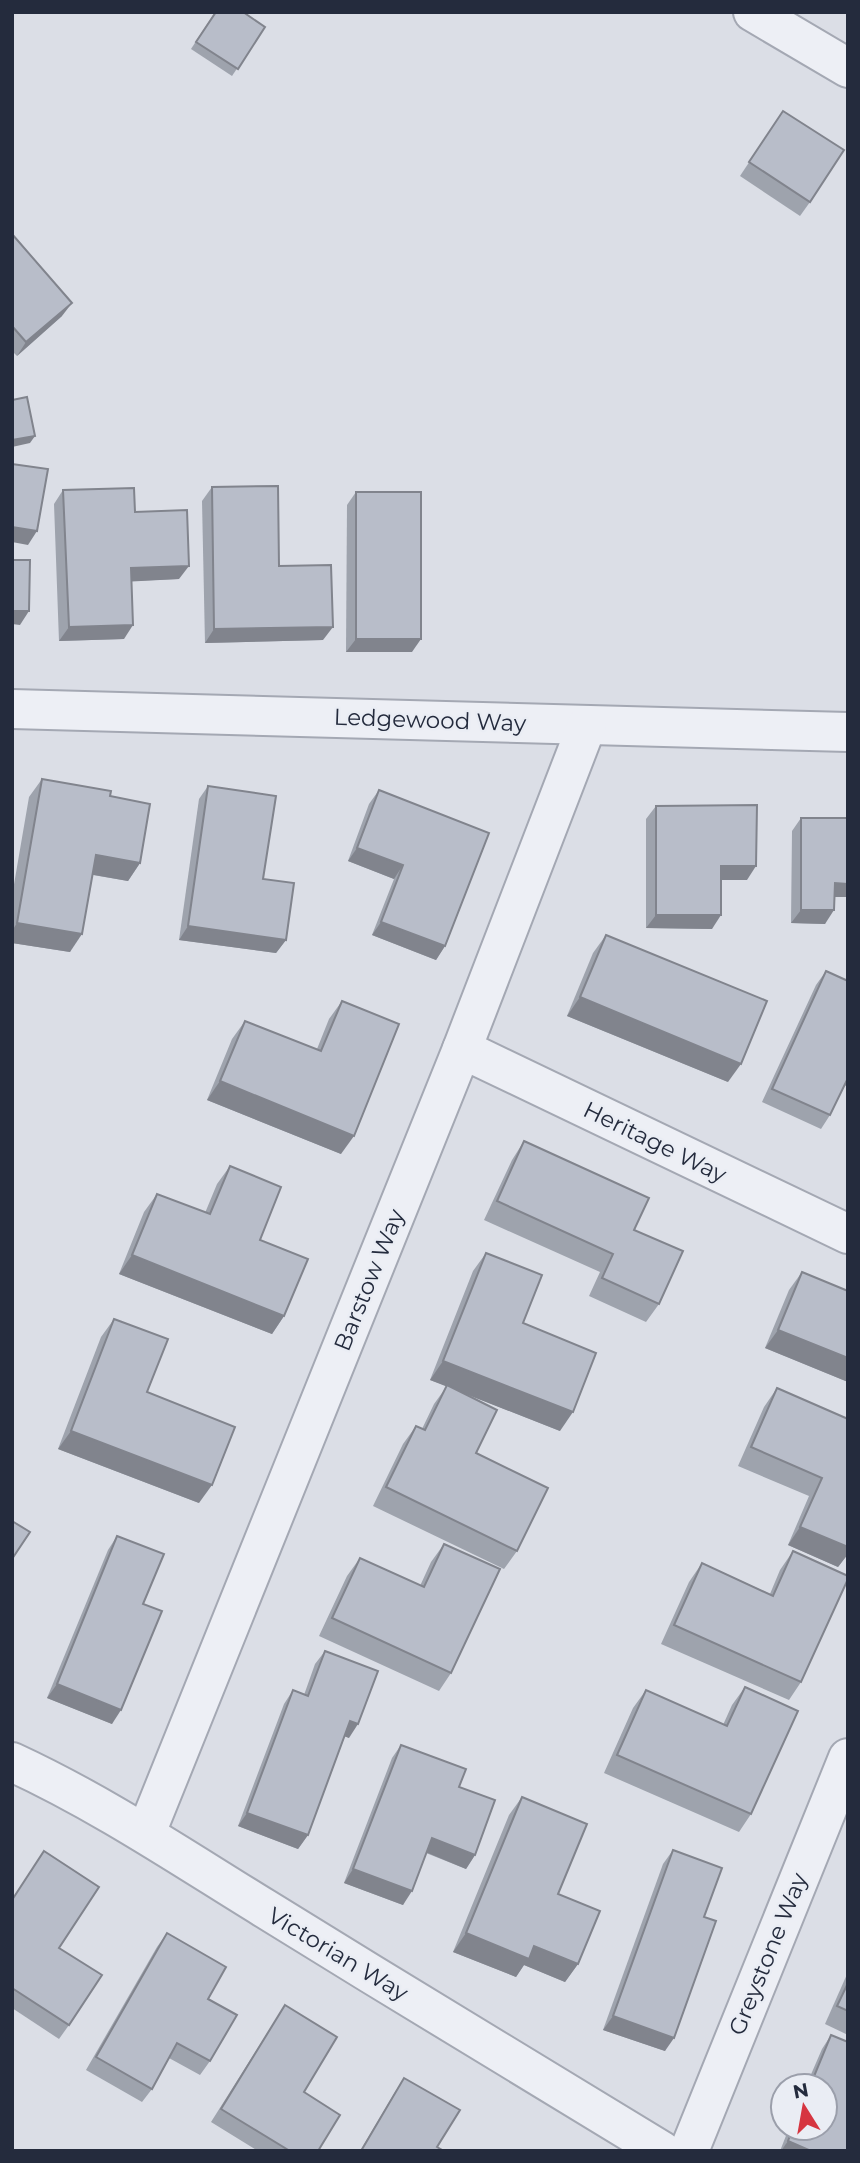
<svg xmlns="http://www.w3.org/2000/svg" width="860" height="2163" viewBox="0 0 860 2163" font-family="Montserrat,sans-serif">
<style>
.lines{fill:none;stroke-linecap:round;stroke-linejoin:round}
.minor-casing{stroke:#a4a8b3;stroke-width:42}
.minor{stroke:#edeff5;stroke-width:38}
.wall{fill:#9ea3ad}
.shaded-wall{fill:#81848d}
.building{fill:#b8bdc9;stroke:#81848d;stroke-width:2}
.labels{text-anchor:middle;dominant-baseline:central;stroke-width:5;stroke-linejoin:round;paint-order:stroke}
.street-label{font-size:23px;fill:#242b3d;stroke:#eaedf4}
</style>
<rect width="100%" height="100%" fill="#dbdee6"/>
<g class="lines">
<!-- minor casing -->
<g class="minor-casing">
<g id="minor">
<polyline points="753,12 848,68"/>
<polyline points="12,709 848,732"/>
<polyline points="462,1049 848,1234"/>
<path d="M12,1762c89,41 169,95 252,146 132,82 265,162 398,243"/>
<polyline points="146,1833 462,1049 587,725"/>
<polyline points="689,2151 848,1758"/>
</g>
</g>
<!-- minor -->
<use href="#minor" class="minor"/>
</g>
<!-- wall -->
<g class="wall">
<polygon points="215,12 265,27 232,76 191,49"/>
<polygon points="783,111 810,202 800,216 740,176"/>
<polygon points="12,234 62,316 17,356 12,351"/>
<polygon points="212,487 279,566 323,640 205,643 202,501"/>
<polygon points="63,490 135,512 179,579 132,581 124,639 59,641 54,504"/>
<polygon points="356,492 412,652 346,652 347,505"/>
<polygon points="42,779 110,796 140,863 128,881 93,875 70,952 12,943 12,896 29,797"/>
<polygon points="208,786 263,879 286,940 276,953 179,940 199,799"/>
<polygon points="379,790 445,946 436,960 372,935 394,879 348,861 369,804"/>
<polygon points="656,806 747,880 721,880 712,929 646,928 646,819"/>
<polygon points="801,818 848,818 848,897 834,897 825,924 791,923 792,831"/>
<polygon points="606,935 728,1082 567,1016 593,953"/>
<polygon points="826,971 848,981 848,1087 844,1085 830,1115 821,1129 762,1102 816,985"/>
<polygon points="342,1001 341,1154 207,1100 232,1039 245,1021 317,1049 329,1019"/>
<polygon points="524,1141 634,1230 659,1304 646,1322 589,1296 600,1272 484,1220 512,1160"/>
<polygon points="230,1166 260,1240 284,1316 272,1334 119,1274 144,1212 157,1194 205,1213 217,1184"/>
<polygon points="486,1253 523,1323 560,1431 459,1391 476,1453 517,1551 504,1569 373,1506 403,1444 416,1426 422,1429 434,1404 447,1386 430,1380 473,1271"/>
<polygon points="802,1272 848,1291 848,1382 765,1348 789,1290"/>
<polygon points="114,1319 147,1392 199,1503 58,1449 101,1337"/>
<polygon points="777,1388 848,1419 848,1554 838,1567 788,1545 809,1496 738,1466 764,1407"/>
<polygon points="117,1536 143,1604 112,1724 47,1698 108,1550"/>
<polygon points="444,1544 451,1673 439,1691 319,1636 347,1576 360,1558 420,1586 431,1562"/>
<polygon points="793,1551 801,1682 789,1700 661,1644 689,1582 702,1563 770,1594 780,1570"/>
<polygon points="325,1651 349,1738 345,1736 308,1835 298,1849 238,1826 284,1704 293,1690 304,1695 315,1664"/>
<polygon points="745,1687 751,1814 739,1832 604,1773 633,1708 646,1690 723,1725 732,1705"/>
<polygon points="401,1745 459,1787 475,1855 466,1869 426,1853 403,1905 344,1883 392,1758"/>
<polygon points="522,1797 558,1894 578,1964 565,1982 524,1965 516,1977 453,1952 509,1815"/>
<polygon points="673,1850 704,1917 665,2051 603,2030 663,1864"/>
<polygon points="44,1851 59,1948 69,2025 59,2039 12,2008 12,1899"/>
<polygon points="167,1933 208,1999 210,2061 200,2075 169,2058 152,2089 142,2102 86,2070 157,1947"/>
<polygon points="848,1972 848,2035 825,2024"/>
<polygon points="285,2005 304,2092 318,2151 258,2151 211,2122"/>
<polygon points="831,2035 848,2151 780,2151 789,2128 825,2128 825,2086 806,2086 822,2049"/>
<polygon points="404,2078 437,2147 444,2151 360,2151 395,2092"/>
</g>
<!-- shaded-wall -->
<g class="shaded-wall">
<polygon points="72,303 62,316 17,356 26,342"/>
<polygon points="35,436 30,443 12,447 12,440"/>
<polygon points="12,527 37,531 28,545 12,542"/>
<polygon points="189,566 179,579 122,582 131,568"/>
<polygon points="12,611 29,611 20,625 12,624"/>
<polygon points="133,625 124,639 59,641 69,627"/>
<polygon points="333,627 323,640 205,643 214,629"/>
<polygon points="356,639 421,639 412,652 346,652"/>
<polygon points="357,848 403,865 394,879 348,861"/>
<polygon points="96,855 140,863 128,881 83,873"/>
<polygon points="721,866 756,866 747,880 711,880"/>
<polygon points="835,883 848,884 848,897 825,897"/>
<polygon points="801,910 834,910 825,924 791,923"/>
<polygon points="656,915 721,915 712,929 646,928"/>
<polygon points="381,922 445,946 436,960 372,935"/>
<polygon points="17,923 82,934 70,952 12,943 12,931"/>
<polygon points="188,926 286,940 276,953 179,940"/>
<polygon points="580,997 741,1064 728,1082 567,1016"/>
<polygon points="220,1081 354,1136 341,1154 207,1100"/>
<polygon points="132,1255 284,1316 272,1334 119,1274"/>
<polygon points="778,1330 848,1358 848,1382 765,1348"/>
<polygon points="443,1361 573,1412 560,1431 430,1380"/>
<polygon points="71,1431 212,1485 199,1503 58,1449"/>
<polygon points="800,1527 848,1547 848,1554 838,1567 788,1545"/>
<polygon points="57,1684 121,1710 112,1724 47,1698"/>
<polygon points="350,1721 358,1724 349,1738 341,1735"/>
<polygon points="247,1813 308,1835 298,1849 238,1826"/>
<polygon points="432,1838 475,1855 466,1869 423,1851"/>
<polygon points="353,1869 412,1891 403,1905 344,1883"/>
<polygon points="466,1933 534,1946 578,1964 565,1982 524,1965 516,1977 453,1952"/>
<polygon points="613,2016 674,2038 665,2051 603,2030"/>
<polygon points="788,2141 811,2151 781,2151"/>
</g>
<!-- building -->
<g class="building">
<polygon points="216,12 243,12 265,27 238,69 196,42"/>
<polygon points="783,111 844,150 810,202 749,162"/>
<polygon points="12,234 72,303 26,342 12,326"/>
<polygon points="27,397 35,436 12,440 12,400"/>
<polygon points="12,464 48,469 37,531 12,527"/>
<polygon points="278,486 279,566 331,565 333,627 214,629 212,487"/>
<polygon points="134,488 135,512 187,510 189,566 131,568 133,625 69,627 63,490"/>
<rect x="356" y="492" width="65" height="147"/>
<polygon points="12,560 30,560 29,611 12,611"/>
<polygon points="42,779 111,791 110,796 150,804 140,863 96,855 82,934 17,923"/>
<polygon points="208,786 276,796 263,879 294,883 286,940 188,926"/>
<polygon points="379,790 489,833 445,946 381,922 403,865 357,848"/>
<polygon points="757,805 756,866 721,866 721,915 656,915 656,806"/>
<polygon points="801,818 848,818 848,884 835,883 834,910 801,910"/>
<polygon points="606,935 767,1001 741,1064 580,997"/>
<polygon points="826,971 848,981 848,1078 830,1115 772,1089"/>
<polygon points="342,1001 399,1024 354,1136 220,1081 245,1021 321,1051"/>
<polygon points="524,1141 649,1198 634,1230 683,1251 659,1304 602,1278 613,1254 497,1201"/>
<polygon points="230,1166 281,1187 260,1240 308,1259 284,1316 132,1255 157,1194 210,1214"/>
<polygon points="486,1253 542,1275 523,1323 596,1353 573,1412 443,1361"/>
<polygon points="802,1272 848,1291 848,1358 778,1330"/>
<polygon points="114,1319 168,1339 147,1392 235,1427 212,1485 71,1431"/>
<polygon points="447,1385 497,1410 476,1453 548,1488 517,1551 386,1487 416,1426 425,1430"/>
<polygon points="777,1388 848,1419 848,1547 800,1527 822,1478 751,1447"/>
<polygon points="12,1521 30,1532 12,1559"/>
<polygon points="117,1536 164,1554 143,1604 162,1611 121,1710 57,1684"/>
<polygon points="444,1544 500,1569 451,1673 332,1618 360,1558 424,1587"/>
<polygon points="793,1551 848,1576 848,1579 801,1682 674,1625 702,1563 773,1596"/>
<polygon points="325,1651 378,1671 358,1724 350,1721 308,1835 247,1813 293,1690 308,1696"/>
<polygon points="745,1687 798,1711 751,1814 617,1755 646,1690 727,1726"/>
<polygon points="401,1745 466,1769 459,1787 495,1800 475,1855 432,1838 412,1891 353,1869"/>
<polygon points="522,1797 587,1824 558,1894 600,1911 578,1964 534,1946 529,1959 466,1933"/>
<polygon points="673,1850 722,1868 704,1917 716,1921 674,2038 613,2016"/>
<polygon points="44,1851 99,1887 59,1948 102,1975 69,2025 12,1988 12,1900"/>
<polygon points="167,1933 226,1967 208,1999 237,2015 210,2061 177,2043 152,2089 96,2057"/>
<polygon points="848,1983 848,2011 837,2006"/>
<polygon points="285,2005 337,2037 304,2092 340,2115 318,2151 290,2151 221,2109"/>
<polygon points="831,2035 848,2042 848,2151 811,2151 788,2141 793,2128 825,2128 825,2086 810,2086"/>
<polygon points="404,2078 460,2110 437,2147 444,2151 361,2151"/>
</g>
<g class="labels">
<!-- street labels -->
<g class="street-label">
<text transform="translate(430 720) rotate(2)">Ledgewood Way</text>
<text transform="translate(655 1142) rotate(26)">Heritage Way</text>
<text transform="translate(369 1280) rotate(-68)">Barstow Way</text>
<text transform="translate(338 1954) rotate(31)">Victorian Way</text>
<text transform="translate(768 1954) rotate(-68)">Greystone Way</text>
</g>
</g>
<!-- border -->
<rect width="860" height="2163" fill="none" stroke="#242b3d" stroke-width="28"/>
<!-- north arrow -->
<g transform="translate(804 2107) rotate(349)"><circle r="33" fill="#eaedf4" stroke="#9b9fab" stroke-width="2"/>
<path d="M0-5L12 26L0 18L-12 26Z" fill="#d63540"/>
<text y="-10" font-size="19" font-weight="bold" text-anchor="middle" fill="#242b3d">N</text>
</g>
</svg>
